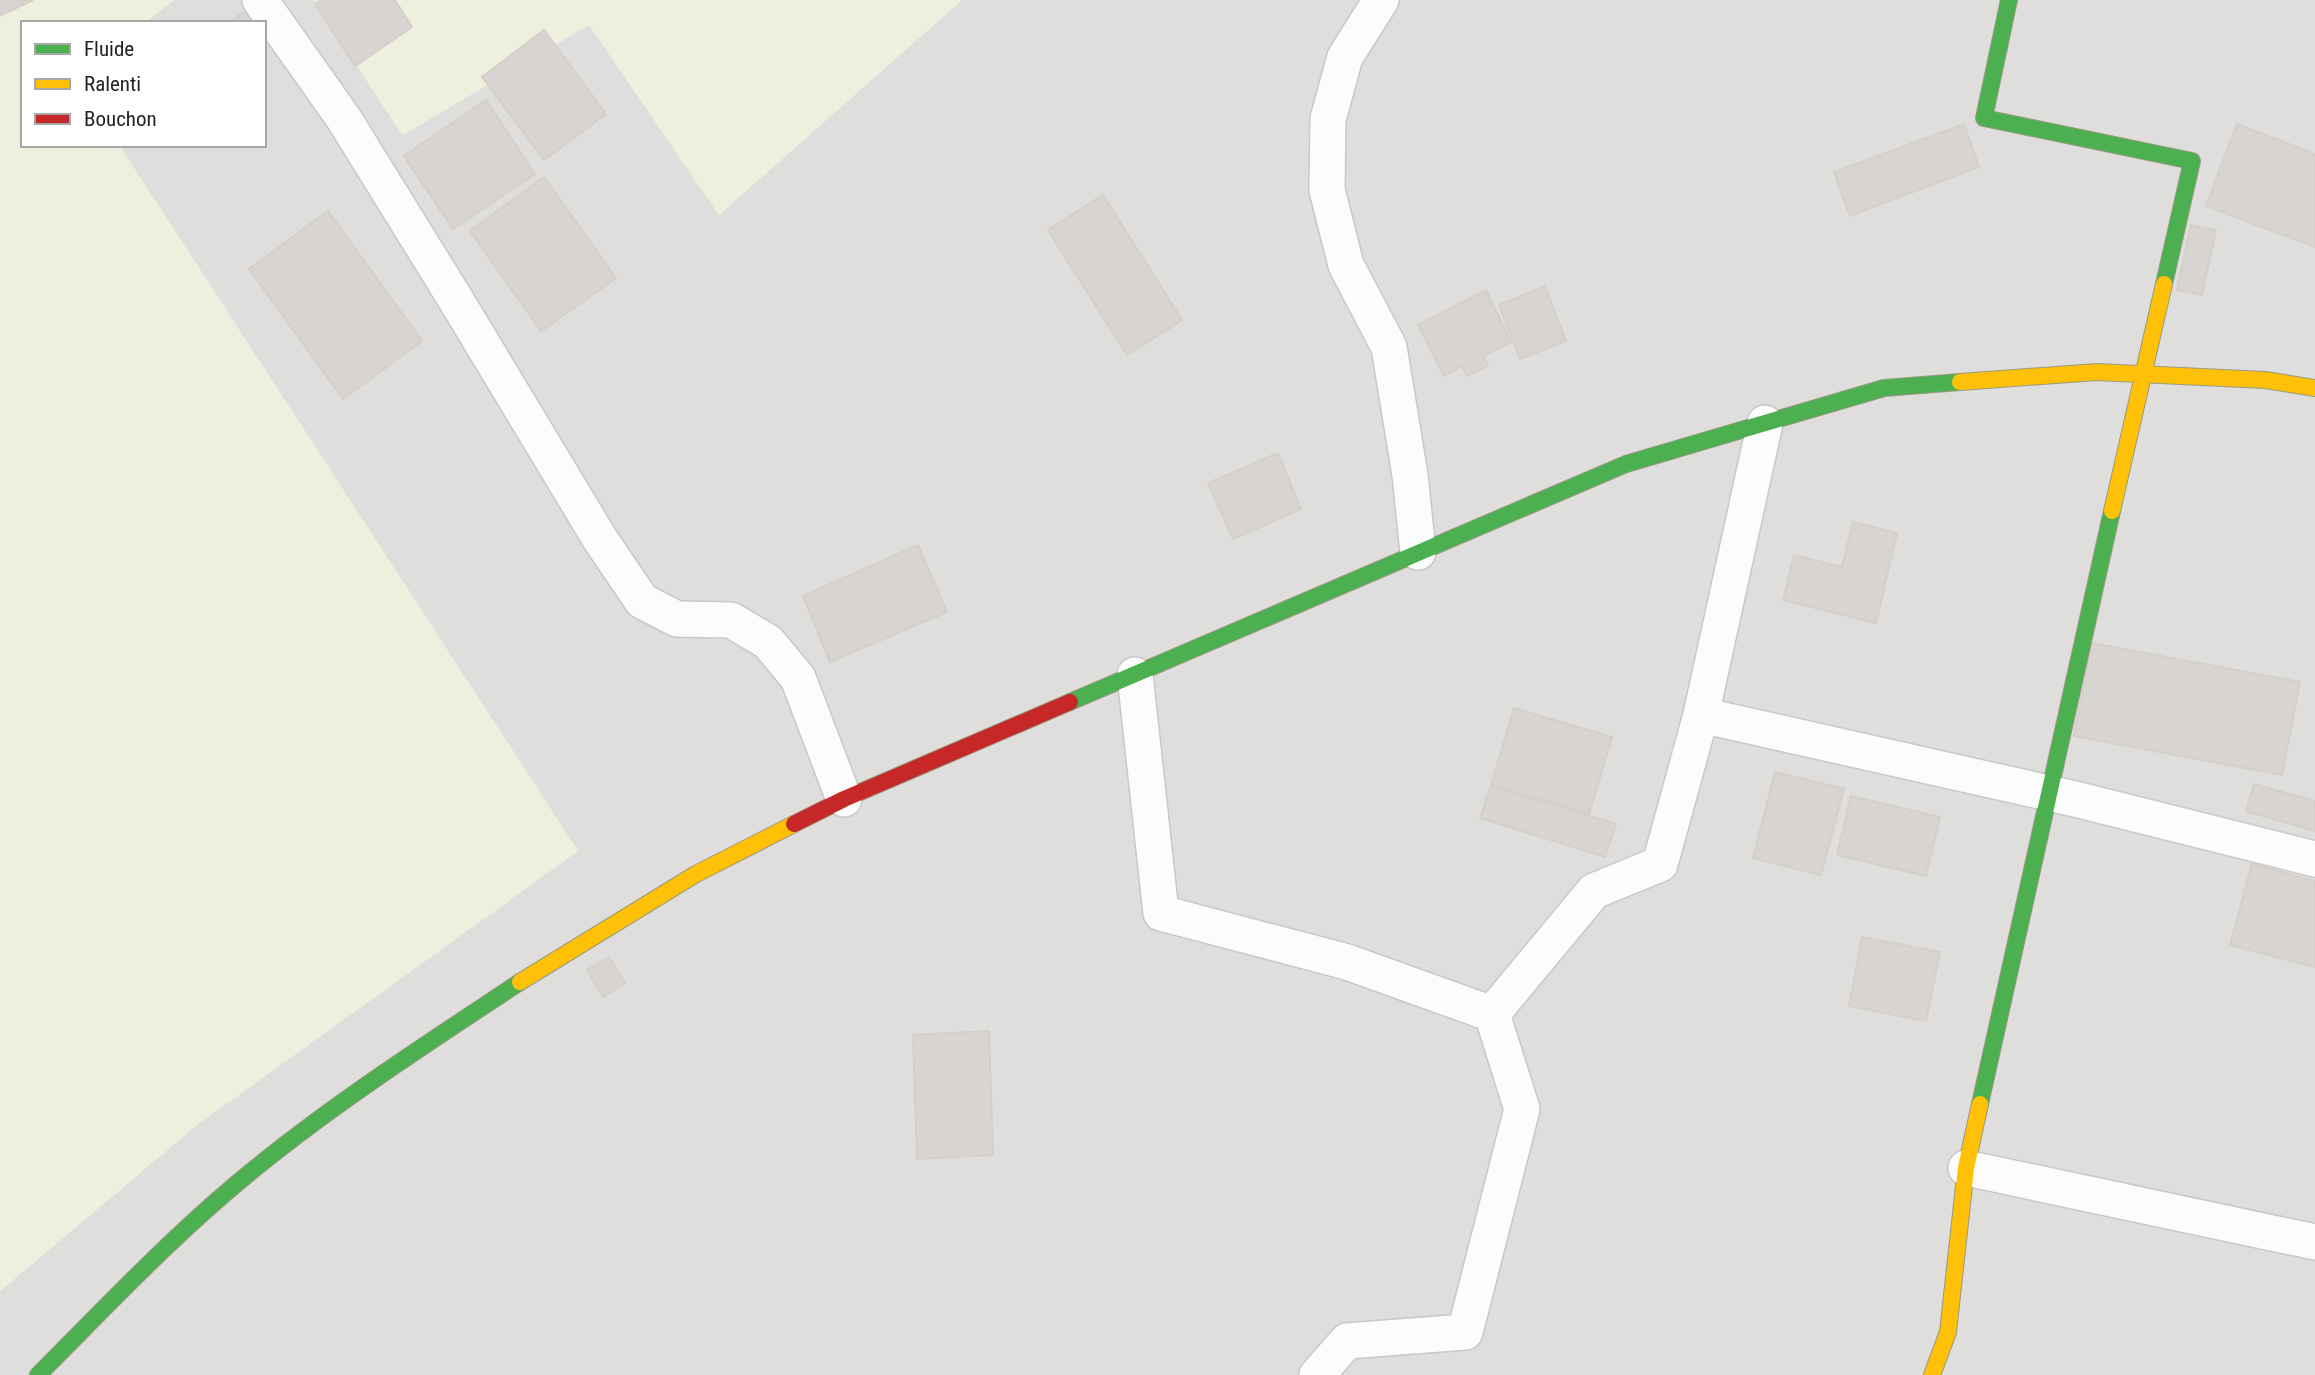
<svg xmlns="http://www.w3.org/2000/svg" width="2315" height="1375" viewBox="0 0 2315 1375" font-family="'Roboto Condensed',sans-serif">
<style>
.residential{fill:#dfdedc}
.farmland{fill:#efefdf}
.building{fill:#d7d4d2;stroke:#d3d0cc;stroke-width:2}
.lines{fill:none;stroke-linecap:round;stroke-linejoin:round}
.street-casing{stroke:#c9c8c7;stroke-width:38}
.fast-casing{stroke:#999a82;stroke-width:18}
.slow-casing{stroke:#999a82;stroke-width:18}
.jam-casing{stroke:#999a82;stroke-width:18}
.street{stroke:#fdfcfc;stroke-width:35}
.fast{stroke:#4caf50;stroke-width:16}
.slow{stroke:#ffc107;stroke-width:16}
.jam{stroke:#c62828;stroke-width:16}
</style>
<rect width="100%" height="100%" fill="#f0eeeb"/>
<!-- residential -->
<polygon class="residential" points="174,0 314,0 403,135 589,25 719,214 962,0 2315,0 2315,1375 0,1375 0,1291 197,1125 578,851 119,145 264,145 264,23 144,23"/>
<!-- farmland -->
<g class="farmland">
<polygon points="0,0 174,0 144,23 23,23 23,145 119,145 578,851 197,1125 0,1291"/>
<polygon points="314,0 962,0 719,215 589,25 402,135"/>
</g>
<!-- building -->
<g class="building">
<polygon points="0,0 33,0 0,16"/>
<polygon points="321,0 395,0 412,27 355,66 315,4"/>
<polygon points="246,11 253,23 228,23"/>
<polygon points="544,30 606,114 544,160 482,77"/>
<polygon points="486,100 535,174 453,229 404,156"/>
<polygon points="1964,124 1979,167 1850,216 1834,172"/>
<polygon points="2237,124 2315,154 2315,247 2206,206"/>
<polygon points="544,177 616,278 541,331 470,231"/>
<polygon points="1103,195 1182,320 1127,355 1048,230"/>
<polygon points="328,211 422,341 343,399 249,269"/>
<polygon points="2191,225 2216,230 2202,295 2177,290"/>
<polygon points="1545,286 1566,341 1520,359 1499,305"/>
<polygon points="1486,290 1511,342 1483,356 1488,366 1467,376 1462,366 1444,376 1418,325"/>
<polygon points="1278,453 1301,509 1233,539 1208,483"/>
<polygon points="1853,522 1897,533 1876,623 1783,600 1794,555 1842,567"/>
<polygon points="918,545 947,612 830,662 803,596"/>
<polygon points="2092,643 2300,682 2282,775 2074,736"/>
<polygon points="1514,708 1612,737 1589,814 1491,785"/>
<polygon points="1775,772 1844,789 1821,875 1753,858"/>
<polygon points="2254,784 2315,801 2315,831 2246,811"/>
<polygon points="1491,785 1616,824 1605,857 1480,818"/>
<polygon points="1851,796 1940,817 1926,876 1837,855"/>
<polygon points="2252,864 2315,881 2315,967 2230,945"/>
<polygon points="1862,937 1940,952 1926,1021 1849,1006"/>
<polygon points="609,957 625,983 603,997 587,970"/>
<polygon points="989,1031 993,1155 917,1159 913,1035"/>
</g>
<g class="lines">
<!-- street casing -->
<g class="street-casing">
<g id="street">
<polyline points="260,0 344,119 456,300 600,539 642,601 677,619 731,620 768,642 798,678 844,799"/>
<polyline points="1381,0 1345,57 1328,119 1327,190 1346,265 1389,347 1410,475 1418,552"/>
<polyline points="1135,675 1161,913 1347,962 1492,1014 1522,1109 1465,1332 1347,1341 1317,1375"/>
<polyline points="1701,715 2075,799 2315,859"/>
<polyline points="1492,1014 1594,891 1660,864 1701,715 1765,423"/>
<polyline points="1966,1168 2315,1242"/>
</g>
</g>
<!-- fast casing -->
<g class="fast-casing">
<g id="fast">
<polyline points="2009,0 1984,118 2192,161 2164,284"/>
<polyline points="1070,702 1626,464 1884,388 1960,382"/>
<polyline points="1980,1104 2112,511"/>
<path d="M38,1375c71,-71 141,-146 220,-209 83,-67 173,-125 262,-184"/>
</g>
</g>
<!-- slow casing -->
<g class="slow-casing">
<g id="slow">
<polyline points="1960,382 2097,372 2265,380 2315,388"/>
<polyline points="2112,511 2164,284"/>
<polyline points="520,982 696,874 794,824"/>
<polyline points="1932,1375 1948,1332 1966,1168 1980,1104"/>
</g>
</g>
<!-- jam casing -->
<g class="jam-casing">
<polyline id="jam" points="794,824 844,799 1070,702"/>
</g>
<!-- street -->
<use href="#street" class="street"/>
<!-- fast -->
<use href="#fast" class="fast"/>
<!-- slow -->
<use href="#slow" class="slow"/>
<!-- jam -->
<use href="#jam" class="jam"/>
</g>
<!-- legend -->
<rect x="21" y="21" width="245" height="126" fill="#ffffff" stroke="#a7a7a7" stroke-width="2"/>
<rect x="35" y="44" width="35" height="10" fill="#4caf50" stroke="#a7a7a7" stroke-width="2"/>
<text x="84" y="56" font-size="21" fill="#222222">Fluide</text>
<rect x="35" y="79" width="35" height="10" fill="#ffc107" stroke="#a7a7a7" stroke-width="2"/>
<text x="84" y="91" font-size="21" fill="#222222">Ralenti</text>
<rect x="35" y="114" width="35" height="10" fill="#c62828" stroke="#a7a7a7" stroke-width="2"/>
<text x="84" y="126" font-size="21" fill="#222222">Bouchon</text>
</svg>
